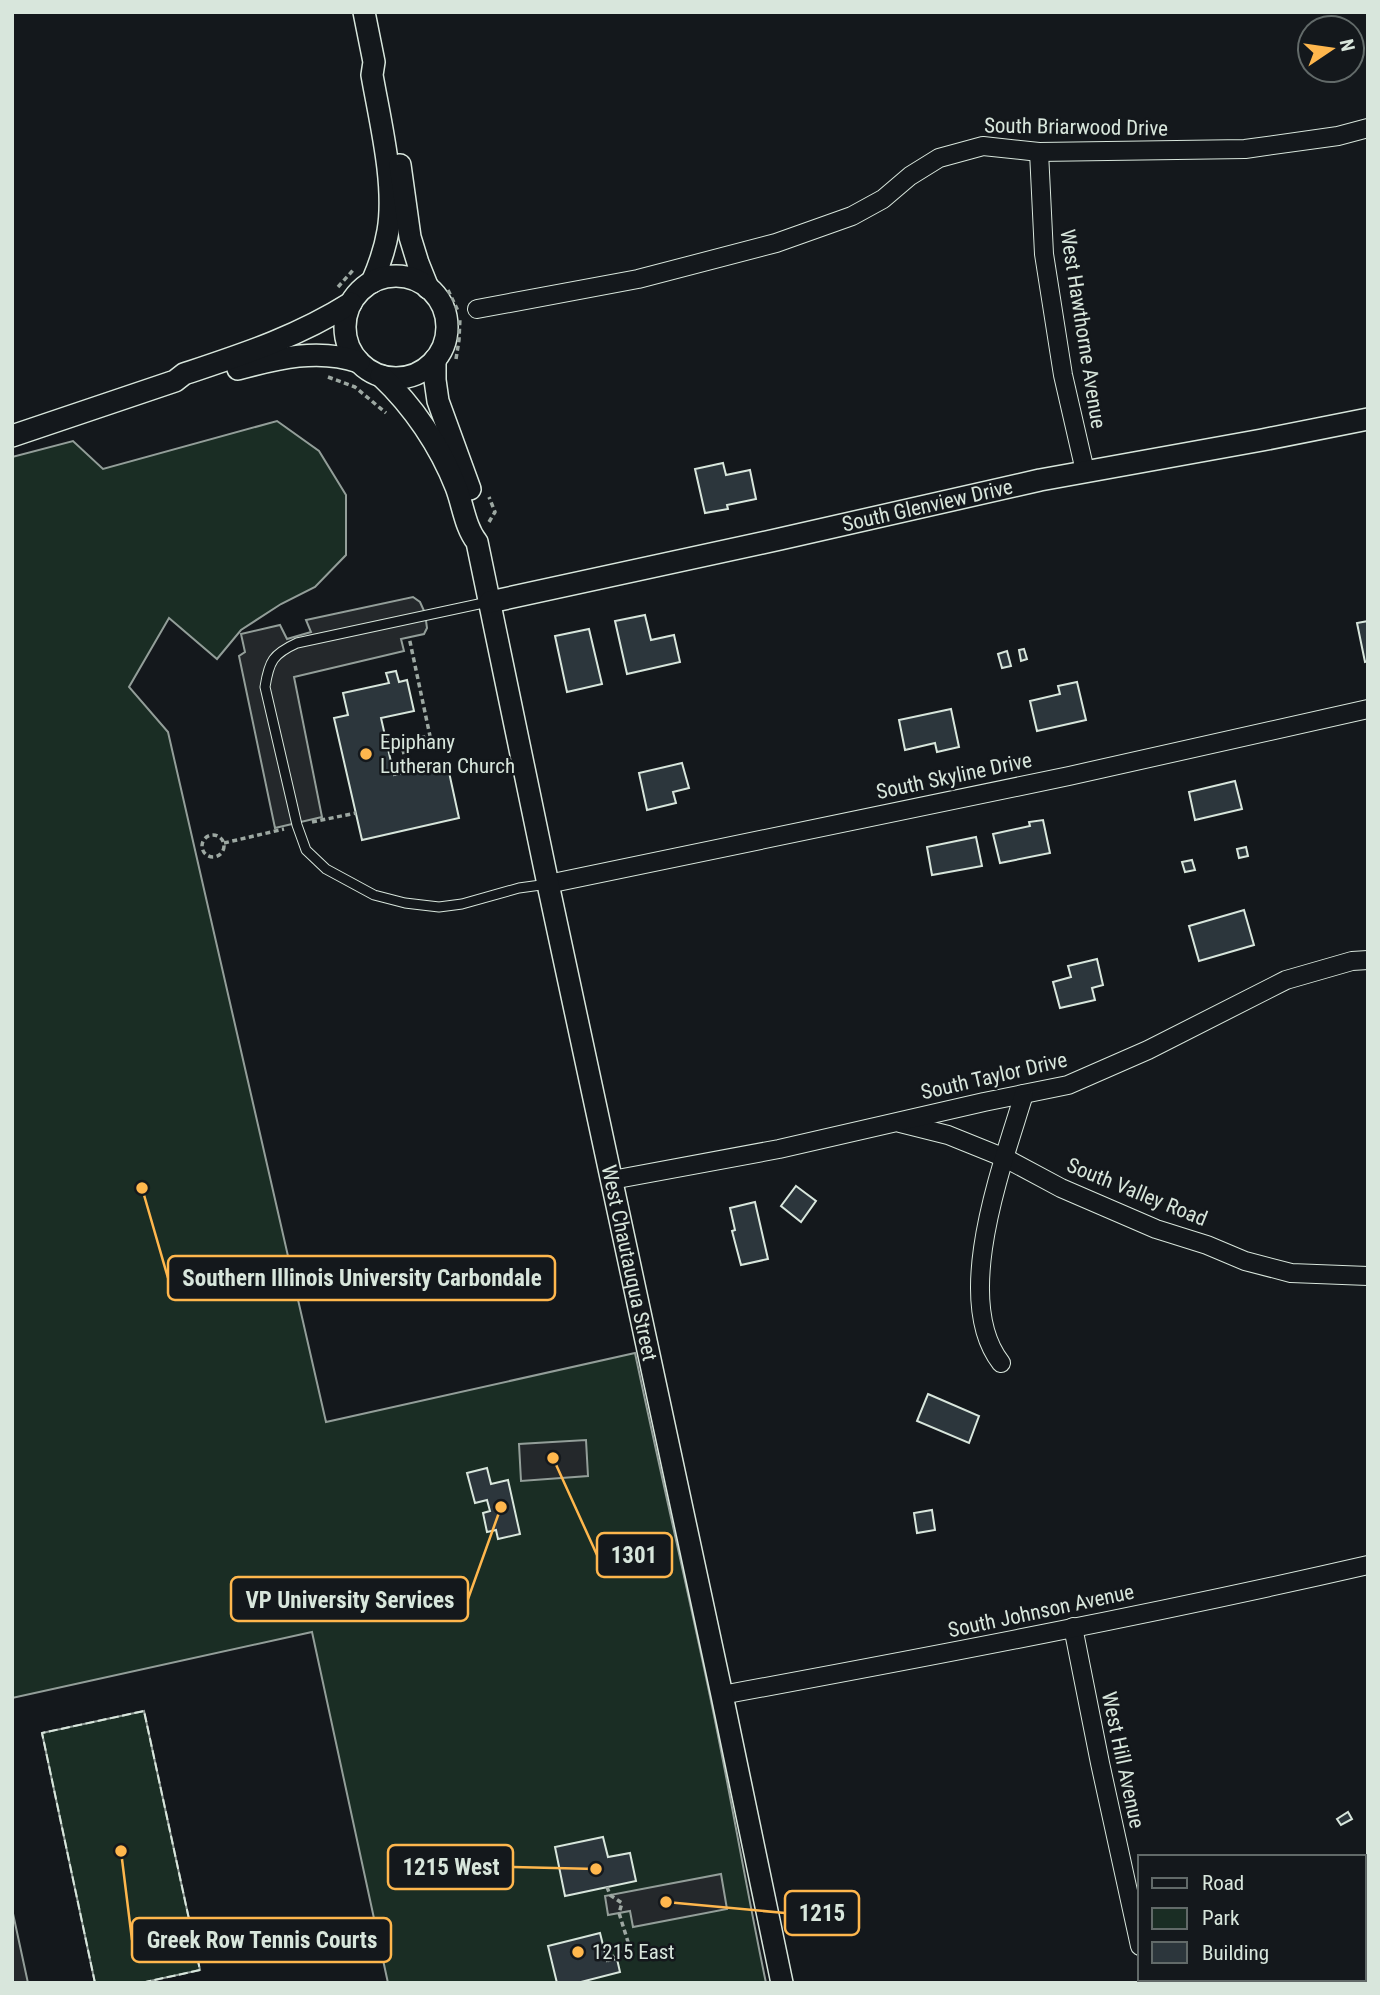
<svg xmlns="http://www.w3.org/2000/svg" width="1380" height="1995" viewBox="0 0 1380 1995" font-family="'Roboto Condensed',sans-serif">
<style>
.green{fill:#1a2d24;stroke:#939e99;stroke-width:2}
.parking{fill:#24282b;stroke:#939e99;stroke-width:2}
.building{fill:#2c363c;stroke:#d8e6dc;stroke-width:2}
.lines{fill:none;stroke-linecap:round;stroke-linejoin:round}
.service-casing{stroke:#d8e6dc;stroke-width:11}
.minor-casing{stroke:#d8e6dc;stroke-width:20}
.tertiary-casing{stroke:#d8e6dc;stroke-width:24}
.path{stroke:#9da8a2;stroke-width:3.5;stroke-dasharray:5 3.5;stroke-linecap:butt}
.service{stroke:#14181c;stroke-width:9}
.minor{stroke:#14181c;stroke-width:18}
.tertiary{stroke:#14181c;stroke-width:21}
.fence{stroke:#d8e6dc;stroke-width:2;stroke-dasharray:9 3.5;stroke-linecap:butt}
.poi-dot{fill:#ffb74d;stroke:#14181c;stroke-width:2.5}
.labels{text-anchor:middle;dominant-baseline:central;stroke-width:5;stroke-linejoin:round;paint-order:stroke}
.street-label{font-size:21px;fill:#d8e6dc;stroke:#14181c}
.poi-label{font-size:21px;fill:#d8e6dc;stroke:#14181c;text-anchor:start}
.leader{fill:none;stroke:#ffb74d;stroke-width:2.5}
.callout-dot{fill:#ffb74d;stroke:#14181c;stroke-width:2.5}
.callout{fill:#14181c;stroke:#ffb74d;stroke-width:2.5}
.callout-label{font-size:23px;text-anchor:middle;font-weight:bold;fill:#d8e6dc}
</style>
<rect width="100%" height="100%" fill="#14181c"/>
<!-- green -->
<g class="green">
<path d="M277,421l42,30 27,44v60l-31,32 -34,17 -40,26 -24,29 -48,-41 -40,69 39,45 158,690 309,-69c24,114 51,228 75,343 20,95 36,191 56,287h-378l-76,-351 -300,66v-1241l61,-16 30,28z"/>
<polygon points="144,1711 200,1970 141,1983 95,1983 42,1733"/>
</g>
<!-- parking -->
<g class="parking">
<polygon points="413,597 420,602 425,613 427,628 424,634 401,639 404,651 294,677 322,817 275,828 239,656 245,652 241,634 280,625 287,639 311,632 306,620"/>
<polygon points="586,1440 588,1476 521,1481 519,1444"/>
<polygon points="721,1874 727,1909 633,1927 630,1911 608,1915 605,1896"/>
<polygon points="12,1909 28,1983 12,1983"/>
</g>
<!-- building -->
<g class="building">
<polygon points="723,463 726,475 750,470 756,499 727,505 728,509 705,513 695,469"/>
<polygon points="645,615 651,640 674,635 680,662 627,674 615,621"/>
<polygon points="1368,621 1368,661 1365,662 1357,623"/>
<polygon points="589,629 602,684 567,692 555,636"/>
<polygon points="1024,649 1027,659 1021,661 1019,650"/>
<polygon points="1007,651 1011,666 1002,668 998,654"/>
<polygon points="396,671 399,682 407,680 414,711 381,718 394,775 447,763 459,818 362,840 334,718 348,715 343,693 389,683 386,673"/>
<polygon points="1077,682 1086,720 1037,731 1030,701 1060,694 1058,686"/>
<polygon points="951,709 959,747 937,752 935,743 905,750 899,720"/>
<polygon points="682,763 689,788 673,792 676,803 647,810 639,773"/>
<polygon points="1235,781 1242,809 1195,820 1189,792"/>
<polygon points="1043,820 1050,853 1000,863 993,834 1030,826 1029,822"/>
<polygon points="976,837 982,866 932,875 927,847"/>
<polygon points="1246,847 1248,856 1239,858 1237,849"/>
<polygon points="1192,860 1195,870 1185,872 1182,862"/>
<polygon points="1244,910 1254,945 1199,961 1189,926"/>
<polygon points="1097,959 1103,985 1092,988 1095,1000 1060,1008 1053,982 1071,977 1068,966"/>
<polygon points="796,1186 816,1201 801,1222 781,1206"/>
<polygon points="755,1202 768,1259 741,1265 732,1231 735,1230 730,1208"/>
<polygon points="928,1394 979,1416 969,1443 917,1421"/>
<polygon points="487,1468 491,1484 508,1480 520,1534 498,1539 496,1530 487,1532 483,1513 490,1511 487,1500 475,1503 467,1473"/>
<polygon points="932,1510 935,1530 917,1533 914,1513"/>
<polygon points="1348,1812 1352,1819 1341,1825 1337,1819"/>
<polygon points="603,1837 608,1857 630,1853 636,1881 565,1896 555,1847"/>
<polygon points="600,1933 607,1961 617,1959 620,1972 577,1983 557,1983 548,1946"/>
</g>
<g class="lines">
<!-- service casing -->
<g class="service-casing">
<path id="service" d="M488,602l-191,41c-24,11 -28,18 -32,44l32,138 9,25 20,19 48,26 31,8 34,4 23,-3 57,-16 29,-4"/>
</g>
<!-- minor casing -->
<g class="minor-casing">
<g id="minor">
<polyline points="1039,152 1044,254 1063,375 1085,471"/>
<polyline points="477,309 638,279 776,243 852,216 883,199 910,176 939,158 983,146 1039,152 1245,149 1338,136 1368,128"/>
<polyline points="548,884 1069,776 1368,709"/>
<polyline points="900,1123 948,1135 1005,1158 1061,1188 1156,1229 1207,1245 1245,1261 1291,1273 1368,1276"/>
<polyline points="612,1180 779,1149 984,1102 1068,1085 1148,1050 1286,980 1352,961 1368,960"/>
<path d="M1001,1363c-50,-64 2,-199 23,-269"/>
<polyline points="1073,1627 1100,1763 1140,1946"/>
<path d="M722,1695c216,-40 432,-81 646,-130"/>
<polyline points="1147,1979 1148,1983"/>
</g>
</g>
<!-- tertiary casing -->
<g class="tertiary-casing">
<g id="tertiary">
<path d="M364,12l10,50 -2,13c8,46 24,110 16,156 -3,18 -9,35 -16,51"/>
<polyline points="400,165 410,237 418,263 428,288"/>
<circle cx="396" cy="327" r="51"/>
<polyline points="435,360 435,380 438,401 470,489"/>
<path d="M238,369c40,-11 81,-21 121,-7"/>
<path id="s1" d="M381,376c32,30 59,70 75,111 7,18 9,40 21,55l71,342 174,811 60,288"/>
<path d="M12,436l163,-55 9,-7c60,-20 113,-37 167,-71"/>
<path id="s2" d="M490,602l290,-63 260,-59 222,-40 106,-21"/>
</g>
</g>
<!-- path -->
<g class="path">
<polyline points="338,287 354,269"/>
<polyline points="448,290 458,311"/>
<polyline points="456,359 459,340 460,318"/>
<polyline points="328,377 355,387 386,413"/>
<polyline points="489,522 495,512 489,497"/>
<polyline points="401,741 408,772"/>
<polyline points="387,744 430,736 409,637"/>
<polyline points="312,822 356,813"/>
<circle cx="213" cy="846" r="11"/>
<polyline points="224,843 284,829"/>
<polyline points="607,1887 610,1895 622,1903 619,1913 629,1945 607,1961"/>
</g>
<!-- service -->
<use href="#service" class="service"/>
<!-- minor -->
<use href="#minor" class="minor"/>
<!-- tertiary -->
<use href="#tertiary" class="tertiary"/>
<!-- fence -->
<polyline class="fence" points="95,1983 42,1733 144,1711 200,1970 141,1983"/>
</g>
<!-- markers -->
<g class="poi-dot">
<circle cx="366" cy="754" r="7"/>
<circle cx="578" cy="1952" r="7"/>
</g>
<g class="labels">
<!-- street labels -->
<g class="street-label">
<text transform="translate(1076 127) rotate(1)">South Briarwood Drive</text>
<text transform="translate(1083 329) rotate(81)">West Hawthorne Avenue</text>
<text stroke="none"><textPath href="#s2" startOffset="448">South Glenview Drive</textPath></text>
<text transform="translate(954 776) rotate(-12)">South Skyline Drive</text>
<text transform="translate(994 1076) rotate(-13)">South Taylor Drive</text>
<text transform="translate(1137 1192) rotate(22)">South Valley Road</text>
<text stroke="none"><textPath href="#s1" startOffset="931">West Chautauqua Street</textPath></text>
<text transform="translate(1041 1611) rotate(-12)">South Johnson Avenue</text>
<text transform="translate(1123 1760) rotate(78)">West Hill Avenue</text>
</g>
<!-- poi labels -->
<g class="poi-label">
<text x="380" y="742">Epiphany<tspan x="380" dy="24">Lutheran Church</tspan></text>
<text x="592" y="1952">1215 East</text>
</g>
</g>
<!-- callouts -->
<path class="leader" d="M142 1188L168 1278M553 1458L597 1555M501 1507L468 1599M596 1869L513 1867M666 1902L785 1913M121 1851L132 1940"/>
<g class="callout-dot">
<circle cx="142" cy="1188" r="7"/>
<circle cx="553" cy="1458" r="7"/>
<circle cx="501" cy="1507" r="7"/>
<circle cx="596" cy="1869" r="7"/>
<circle cx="666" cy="1902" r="7"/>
<circle cx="121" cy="1851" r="7"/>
</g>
<g class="callout">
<rect x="168" y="1256" width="387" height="44" rx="7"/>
<rect x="597" y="1533" width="75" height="44" rx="7"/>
<rect x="231" y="1577" width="237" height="44" rx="7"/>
<rect x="388" y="1845" width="125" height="44" rx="7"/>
<rect x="785" y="1891" width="74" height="44" rx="7"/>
<rect x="132" y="1918" width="259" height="44" rx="7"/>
</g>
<g class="callout-label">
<text x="362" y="1286">Southern Illinois University Carbondale</text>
<text x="634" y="1563">1301</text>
<text x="350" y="1608">VP University Services</text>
<text x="451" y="1875">1215 West</text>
<text x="822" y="1921">1215</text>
<text x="262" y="1948">Greek Row Tennis Courts</text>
</g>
<!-- border -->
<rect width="1380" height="1995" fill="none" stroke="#d8e6dc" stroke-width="28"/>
<!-- legend -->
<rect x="1138" y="1855" width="228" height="126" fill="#14181c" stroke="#626a69" stroke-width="2"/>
<rect x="1152" y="1878" width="35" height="10" fill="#14181c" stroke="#626a69" stroke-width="2"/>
<text x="1202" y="1890" font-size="21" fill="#d8e6dc">Road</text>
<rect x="1152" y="1908" width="35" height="21" fill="#1a2d24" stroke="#626a69" stroke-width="2"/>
<text x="1202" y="1925" font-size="21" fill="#d8e6dc">Park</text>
<rect x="1152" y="1942" width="35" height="21" fill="#2c363c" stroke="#626a69" stroke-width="2"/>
<text x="1202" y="1960" font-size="21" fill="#d8e6dc">Building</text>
<!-- north arrow -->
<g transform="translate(1331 49) rotate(77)"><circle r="33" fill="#14181c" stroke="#626a69" stroke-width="2"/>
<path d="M0-5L12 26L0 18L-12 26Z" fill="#ffb74d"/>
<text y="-10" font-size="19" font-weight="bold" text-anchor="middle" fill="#d8e6dc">N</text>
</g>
</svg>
